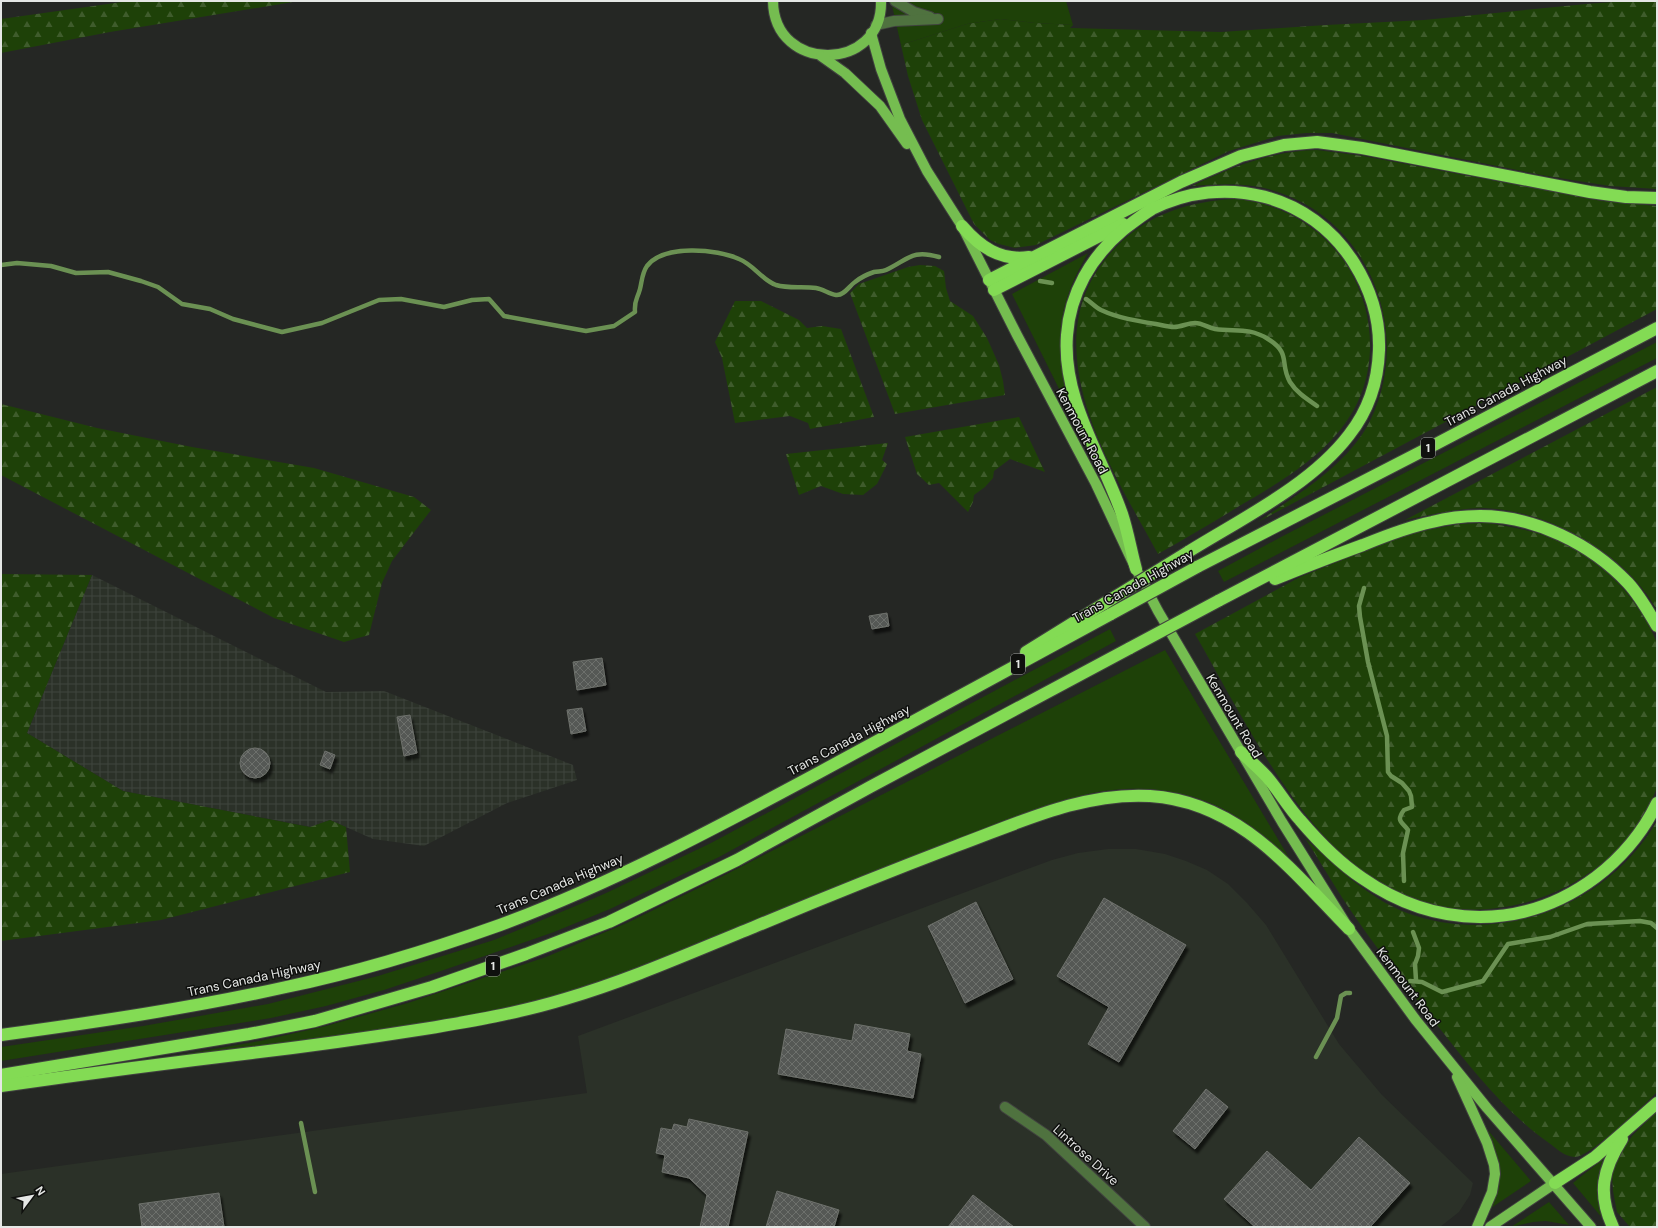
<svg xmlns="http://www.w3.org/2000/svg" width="1658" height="1228" viewBox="0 0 1658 1228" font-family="'DM Sans',sans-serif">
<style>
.built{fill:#2b3128}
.industrial{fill:url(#industrial-grid)}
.grass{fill:#1e4108}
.forest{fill:url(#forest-firs)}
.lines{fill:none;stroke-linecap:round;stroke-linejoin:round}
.stream{stroke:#6b9153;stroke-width:4.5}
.building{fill:url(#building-cross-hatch);stroke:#6e716c;filter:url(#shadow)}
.minor-casing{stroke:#40423f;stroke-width:12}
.major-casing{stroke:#40423f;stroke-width:12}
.highway-casing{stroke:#40423f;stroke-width:14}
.minor{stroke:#4f723f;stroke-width:10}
.major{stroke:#75bd50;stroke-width:10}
.highway{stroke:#83db54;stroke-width:12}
.highway-bridge-casing{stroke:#40423f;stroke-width:14;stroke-linecap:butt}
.highway-bridge{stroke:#83db54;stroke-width:12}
.labels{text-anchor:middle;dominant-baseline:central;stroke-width:3;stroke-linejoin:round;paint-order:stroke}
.shield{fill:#0f100e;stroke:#a5a6a4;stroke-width:1}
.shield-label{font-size:12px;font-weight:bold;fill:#e5e7e5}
.street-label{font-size:13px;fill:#e5e7e5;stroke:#0f100e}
</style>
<defs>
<pattern id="industrial-grid" width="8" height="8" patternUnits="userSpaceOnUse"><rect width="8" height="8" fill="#2b3128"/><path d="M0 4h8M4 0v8" fill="none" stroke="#3f453d"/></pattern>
<pattern id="forest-firs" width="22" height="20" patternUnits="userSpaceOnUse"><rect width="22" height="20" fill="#1e4108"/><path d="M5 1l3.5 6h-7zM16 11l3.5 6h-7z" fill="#3f5c2c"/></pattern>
<pattern id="building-cross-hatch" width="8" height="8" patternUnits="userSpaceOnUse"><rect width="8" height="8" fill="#555854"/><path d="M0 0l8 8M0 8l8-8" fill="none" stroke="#6d706c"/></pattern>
<filter id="shadow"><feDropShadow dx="2.5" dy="4.5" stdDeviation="1" flood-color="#0009"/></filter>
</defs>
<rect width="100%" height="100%" fill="#252724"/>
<!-- built -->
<polygon class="built" points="1108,849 1136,849 1165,854 1186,861 1207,870 1228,884 1247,903 1266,925 1339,1044 1382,1095 1473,1183 1470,1195 1459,1212 1440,1227 1,1227 1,1174 587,1093 578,1036 1052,860 1078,853"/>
<!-- industrial -->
<polygon class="industrial" points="92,575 326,692 384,691 573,765 577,780 507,803 424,846 373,839 330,820 311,827 123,791 27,733"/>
<!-- grass -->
<g class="grass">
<polygon points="891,1 1066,1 1073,25 1035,23 1000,19 967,24 901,45"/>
<path d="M1088,253c-34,58 -31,90 -20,154l-56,-113z"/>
<polygon points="1657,342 1657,358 1620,377 1224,582 1218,571 1281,537"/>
<polygon points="1110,629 1116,641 719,857 610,909 554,932 441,971 384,990 326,1006 271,1018 1,1061 1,1047 143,1026 268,1004 378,976 494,940 604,894 711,843"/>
<path d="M1165,650l126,211c-17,-15 -34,-32 -54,-44 -45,-29 -105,-35 -156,-21 -16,4 -33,11 -49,16l-355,141 -96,36 -76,20 -153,26 -219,28 127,-22 66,-15 82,-23 138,-46 81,-34 92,-45z"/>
<path d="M1486,1128l45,53 -40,27c14,-30 8,-50 -5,-80z"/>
<path d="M1603,1159c-6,21 -6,39 0,60l-30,-36z"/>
<polygon points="1549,1202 1569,1225 1546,1221 1533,1222 1511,1227"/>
</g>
<!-- forest -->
<g class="forest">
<polygon points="129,1 299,1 110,32 1,53 1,19"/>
<polygon points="1628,1 1657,1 1657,189 1610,186 1547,176 1332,133 1306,133 1278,136 1229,151 1036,245 1015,248 999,244 990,240 974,224 922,120 908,76 901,45 967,24 1000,19 1035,23 1073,25 1070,28 1221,32 1326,25 1424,20 1586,4"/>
<path d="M1317,150l46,6 239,45 55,5v103l-399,213c37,-26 82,-52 107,-92 48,-81 14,-194 -72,-232 -34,-16 -65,-15 -101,-12 41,-19 79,-35 125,-36z"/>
<path d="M1235,199c46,4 88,28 113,68 15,25 23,54 22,83 -3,80 -67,119 -129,155 -27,17 -55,33 -83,49 -49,-90 -132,-216 -41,-308 31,-32 74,-45 118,-47z"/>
<polygon points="920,265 935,266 944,271 946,288 950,301 973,316 987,338 999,365 1003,381 1005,395 895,414 850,293 859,284 908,267"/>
<polygon points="735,301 761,301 799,320 807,328 822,326 841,329 874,417 810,429 808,423 790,416 735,423 722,358 715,342"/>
<path d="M1657,387v223c-32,-57 -109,-100 -173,-102 -27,0 -53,7 -79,12z"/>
<polygon points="1,404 97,428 192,447 314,468 414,497 431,510 392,561 382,583 369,635 344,642 274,618 1,475"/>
<polygon points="1019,417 1045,472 1010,459 994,471 993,478 985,487 974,495 973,502 968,512 939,483 929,485 917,474 905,437"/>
<polygon points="888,443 882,460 887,464 877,484 863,495 843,494 821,486 799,495 786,454"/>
<path d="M1487,523c27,4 52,9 77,20 6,3 12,7 18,11 34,21 60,52 75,89 0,36 0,72 0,108 0,11 1,28 -1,39 -34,88 -139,137 -228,114 -30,-8 -60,-27 -83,-47 -62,-56 -108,-150 -150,-223l105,-57 106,-43 53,-10z"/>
<polygon points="1,574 92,575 27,733 123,791 310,827 330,820 346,827 350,872 161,920 1,941"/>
<path d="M1657,821v271c-12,13 -67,65 -82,65 -10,0 -19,-9 -26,-14 -45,-32 -78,-75 -112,-118 -32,-41 -65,-82 -94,-126 -13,-20 -25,-41 -38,-61 30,28 63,60 102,75 92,34 201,-7 250,-92z"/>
<polygon points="1657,1111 1657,1227 1630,1227 1617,1212 1613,1191 1612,1173 1620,1154 1632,1136"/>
</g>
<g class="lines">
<!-- stream -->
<g class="stream">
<path d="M1,265l16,-2 34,3 25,7 32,-1 33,9 17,6 24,17 28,5 23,10 49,13 40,-9 57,-23 22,-1 43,8 28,-7 17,-1 15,17 82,15 28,-5 21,-14c-1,-12 2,-12 5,-23 2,-8 2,-16 7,-23 17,-22 70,-17 92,-7 15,6 23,21 37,26 13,4 27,1 40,3 7,1 13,6 20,7 8,1 13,-9 19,-13 5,-4 13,-8 19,-10 4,-1 8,0 12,-2 23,-11 26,-21 53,-13"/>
<polyline points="1040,281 1052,283"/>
<path d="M1086,299c5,3 9,8 15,11 17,8 36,11 55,14 6,1 12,3 18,3 7,0 14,-4 21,-4 8,0 13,5 20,6 20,3 34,-2 53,10 24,15 11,24 22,43 7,11 17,17 27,24"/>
<path d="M1364,588l-5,18 1,11 8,45 19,74 1,36 3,4 11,7 7,8 2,5 1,11 -8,3c-9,12 -1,12 4,20l-5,23 1,28"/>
<polyline points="1413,932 1419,948 1418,956 1415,964 1416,980"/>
<polyline points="1410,981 1422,982 1442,992 1483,981 1508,944 1550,937 1587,924 1640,921 1651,923 1657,928"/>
<polyline points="1316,1057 1337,1018 1341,996 1346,993 1350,993"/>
<polyline points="301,1123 315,1192"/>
</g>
</g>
<!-- building -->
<g class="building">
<polygon points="887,613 889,626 872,629 869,616"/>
<polygon points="602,658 606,685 577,690 573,662"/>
<polygon points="582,708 586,731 571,734 567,710"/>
<polygon points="410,715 417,753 404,756 397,717"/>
<circle cx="255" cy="763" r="15"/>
<polygon points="325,751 335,755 330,769 320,765"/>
<polygon points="1104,898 1186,945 1119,1062 1088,1044 1109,1007 1057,976"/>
<polygon points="976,902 1013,979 965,1003 928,926"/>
<polygon points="855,1024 910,1034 907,1051 921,1054 913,1098 778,1074 786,1029 852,1041"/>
<polygon points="1206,1089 1228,1107 1195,1149 1173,1131"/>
<polygon points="689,1119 748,1132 728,1227 700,1227 707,1195 689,1178 662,1172 665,1155 656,1153 661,1128 672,1130 674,1124 687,1127"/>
<polygon points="1359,1137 1410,1183 1370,1227 1255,1227 1224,1199 1267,1151 1311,1190"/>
<polygon points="777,1191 839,1210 834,1227 766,1227"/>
<polygon points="219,1193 224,1227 142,1227 139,1204"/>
<polygon points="973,1195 1014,1227 948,1227"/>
</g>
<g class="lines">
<!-- minor casing -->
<g class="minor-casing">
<g id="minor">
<polyline points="895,1 914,12 930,17"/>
<polyline points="876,25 894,21 938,19"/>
<polyline points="1005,1107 1046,1135 1145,1227"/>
</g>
</g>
<!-- major casing -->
<g class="major-casing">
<g id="major">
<path d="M773,1c1,73 110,71 108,0"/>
<polyline points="871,33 881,69 900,119 927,171 962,226 1017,335 1096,484 1136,569 1158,611 1282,822 1349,929 1415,1019 1487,1108 1591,1227"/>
<polyline points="821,56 845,73 880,106 907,144"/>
<polyline points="1457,1077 1487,1143 1494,1165 1495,1174 1492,1192 1477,1227"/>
<polyline points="1490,1227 1555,1183"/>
</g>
</g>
<!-- highway casing -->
<g class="highway-casing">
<g id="highway">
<path d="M962,226c18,21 38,35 67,31"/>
<polyline points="989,280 1181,182 1241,156 1284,145 1317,142 1362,148 1590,192 1626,197 1657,198"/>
<polyline points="994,290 1123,224"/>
<polyline points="1197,567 1436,444 1657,328"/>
<path d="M1136,569c-5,-18 -8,-37 -14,-55 -20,-58 -60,-114 -55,-179 3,-42 24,-78 56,-105 9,-7 19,-15 29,-21 72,-36 159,-15 202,54 17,27 26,56 25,87 -1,31 -11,61 -30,85 -38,50 -108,84 -161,117"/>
<path d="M1275,579c29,-12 58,-23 88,-34 22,-9 45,-18 69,-23 15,-4 32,-6 48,-6 55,0 111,28 148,67 12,13 20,28 29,43"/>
<polyline points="1218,601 1657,371"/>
<polyline points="1026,652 1105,603"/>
<path d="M1241,752c8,8 18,16 26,25 12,14 21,30 33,43 17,20 41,44 62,58 73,51 162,53 234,-1 26,-20 47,-45 61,-74"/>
<path d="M1,1035c95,-13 191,-27 285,-48 72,-15 144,-37 214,-62 111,-41 216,-97 320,-153 97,-53 194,-105 291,-158"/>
<polyline points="1,1075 249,1034 315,1021 432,987 526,954 609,922 737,860 870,787 1130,648"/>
<path d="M1,1086c84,-12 167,-23 251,-33 58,-7 115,-15 172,-24 48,-8 95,-16 141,-30 65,-19 127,-47 189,-72 67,-28 134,-55 202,-81 63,-23 126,-54 194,-50 90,6 141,74 199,133"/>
<polyline points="1555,1183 1595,1157 1657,1103"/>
<path d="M1613,1227c-16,-34 -10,-58 9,-88"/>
</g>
</g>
<!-- minor -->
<use href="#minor" class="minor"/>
<!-- major -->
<use href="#major" class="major"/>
<!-- highway -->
<use href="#highway" class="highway"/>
<!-- highway-bridge casing -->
<g class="highway-bridge-casing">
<g id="highway-bridge">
<polyline points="1105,603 1188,552"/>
<polyline points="1111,614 1197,567"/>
<polyline points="1130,648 1218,601"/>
</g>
</g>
<!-- highway-bridge -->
<use href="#highway-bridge" class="highway-bridge"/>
</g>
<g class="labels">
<!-- shield labels -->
<g class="shield">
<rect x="1421" y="438" width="14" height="20" rx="3"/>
<rect x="1011" y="654" width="14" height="20" rx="3"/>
<rect x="486" y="956" width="14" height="20" rx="3"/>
</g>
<g class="shield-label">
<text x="1428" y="448">1</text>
<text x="1018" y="664">1</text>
<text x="493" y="966">1</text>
</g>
<!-- street labels -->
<g class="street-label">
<text transform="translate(1506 391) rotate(-28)">Trans Canada Highway</text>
<text transform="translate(1082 431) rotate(62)">Kenmount Road</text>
<text transform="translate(1133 586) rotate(-29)">Trans Canada Highway</text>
<text transform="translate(1234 716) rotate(59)">Kenmount Road</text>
<text transform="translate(849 740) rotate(-28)">Trans Canada Highway</text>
<text transform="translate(560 884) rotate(-23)">Trans Canada Highway</text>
<text transform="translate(254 978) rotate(-12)">Trans Canada Highway</text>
<text transform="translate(1408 987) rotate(53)">Kenmount Road</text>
<text transform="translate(1086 1155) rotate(42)">Lintrose Drive</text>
</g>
</g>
<!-- border -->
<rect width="1658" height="1228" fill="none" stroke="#e5e7e5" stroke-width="4"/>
<!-- north arrow -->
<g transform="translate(32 1196) rotate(58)" stroke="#0f100e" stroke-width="3" paint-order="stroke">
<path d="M0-3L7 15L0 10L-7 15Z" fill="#e5e7e5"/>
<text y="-6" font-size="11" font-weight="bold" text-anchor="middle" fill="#e5e7e5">N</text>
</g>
</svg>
